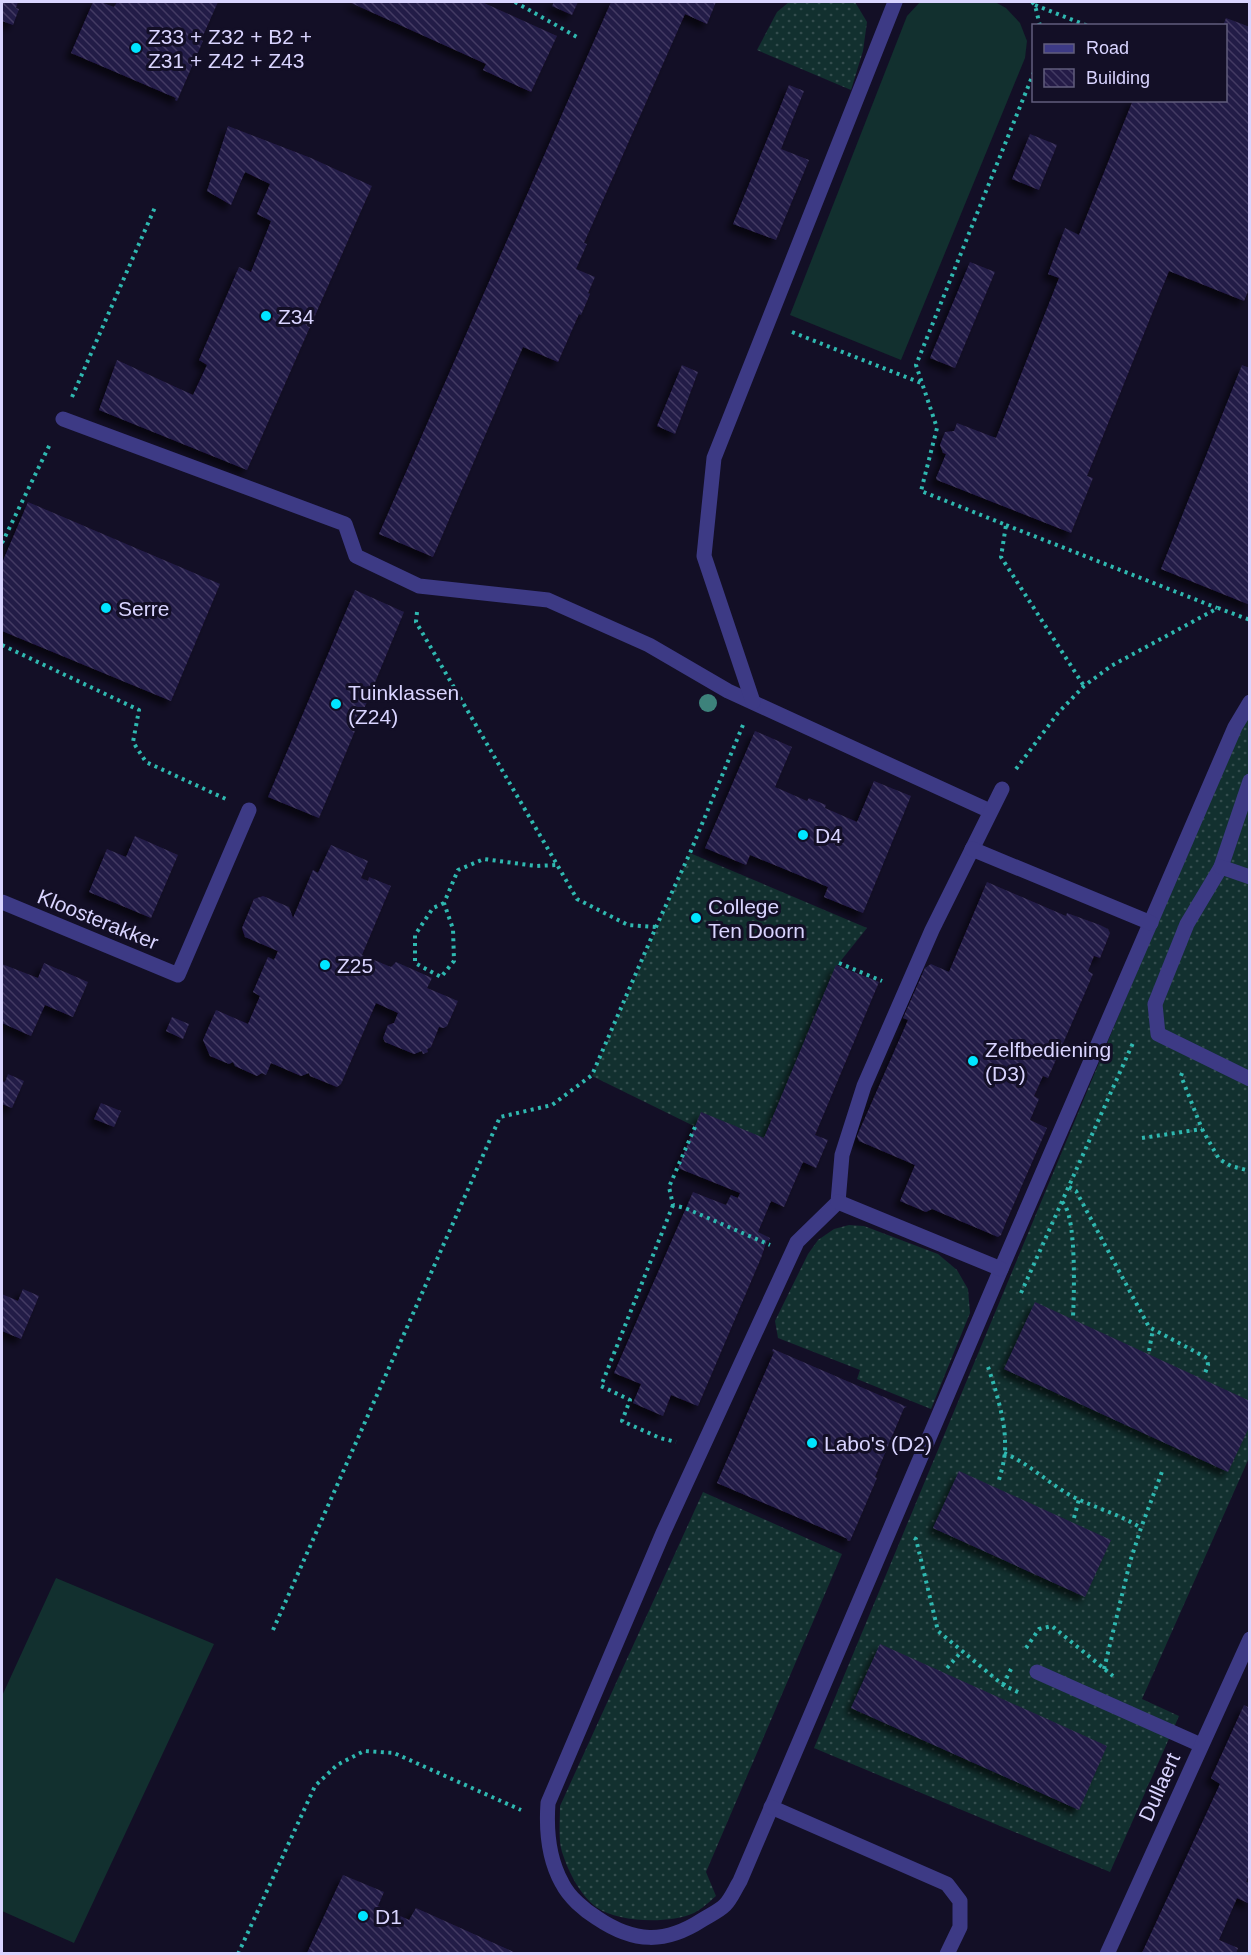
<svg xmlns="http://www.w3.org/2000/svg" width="1251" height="1955" viewBox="0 0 1251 1955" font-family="Arial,sans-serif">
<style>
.grass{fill:url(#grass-dots)}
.garden{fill:#12302f}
.building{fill:url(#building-back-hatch);filter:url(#shadow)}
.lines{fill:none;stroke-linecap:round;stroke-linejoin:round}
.path{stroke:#2fb8b0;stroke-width:4;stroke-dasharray:3 4.5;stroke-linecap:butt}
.minor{stroke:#3d3a85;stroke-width:15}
.tree{fill:#3d827b}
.poi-dot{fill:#00e5ff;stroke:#130f26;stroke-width:2}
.labels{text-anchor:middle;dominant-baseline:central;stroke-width:6;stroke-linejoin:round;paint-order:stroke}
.poi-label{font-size:21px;fill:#d9d4ff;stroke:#130f26;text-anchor:start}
.street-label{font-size:21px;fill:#d9d4ff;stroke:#130f26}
</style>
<defs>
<pattern id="grass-dots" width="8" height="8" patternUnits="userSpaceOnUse" patternTransform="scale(1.5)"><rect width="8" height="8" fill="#12302f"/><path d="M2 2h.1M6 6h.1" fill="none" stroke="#344d4e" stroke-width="1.8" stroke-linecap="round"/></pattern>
<pattern id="building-back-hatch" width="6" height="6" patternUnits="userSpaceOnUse" patternTransform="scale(1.5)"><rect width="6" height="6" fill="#241b47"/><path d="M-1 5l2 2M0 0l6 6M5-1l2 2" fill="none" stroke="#433b63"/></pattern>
<filter id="shadow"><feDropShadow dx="-5.5" dy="5.5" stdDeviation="3" flood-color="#0009"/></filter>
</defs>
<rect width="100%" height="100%" fill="#130f26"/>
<!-- grass -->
<g class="grass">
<polygon points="789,2 855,2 867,22 863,51 851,90 757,50 777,12"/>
<polygon points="1249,702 1249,1458 1142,1699 1179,1716 1110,1872 814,1748"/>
<polygon points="690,853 867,928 839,963 834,972 762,1154 704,1131 592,1076"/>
<polygon points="849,1225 864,1226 938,1254 957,1270 968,1289 970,1313 931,1409 857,1379 860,1370 778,1338 775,1321 808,1254 818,1240 834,1229"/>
<path d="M703,1492l139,62 -136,318 10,24c-7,6 -14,13 -22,17 -25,11 -75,10 -98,-6 -16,-12 -28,-36 -34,-55 -4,-13 -2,-32 -2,-46z"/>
</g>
<!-- garden -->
<g class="garden">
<polygon points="920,2 995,2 1006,8 1020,23 1027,41 1025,58 901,360 790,315 907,16"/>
<polygon points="56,1578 214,1644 74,1943 2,1911 2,1696"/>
</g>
<!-- building -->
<g class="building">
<polygon points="2,2 18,2 16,8 19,9 13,25 2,21"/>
<polygon points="93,2 101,2 114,7 117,2 218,2 201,40 203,41 177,101 175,100 176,98 71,53"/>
<polygon points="349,2 482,2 557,36 531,92 483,70 486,64"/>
<polygon points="554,2 578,2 572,15 552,6"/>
<polygon points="611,2 716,2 707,24 685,14 584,243 587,244 576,269 595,277 588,293 590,294 581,315 579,314 558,362 523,347 433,557 379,534"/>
<polygon points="1226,18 1250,27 1250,287 1244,301 1169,271 1087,476 1093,478 1071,533 937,480 936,478 946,454 943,453 940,445 945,432 954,431 957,423 996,438 1059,278 1048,274 1065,228 1079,235 1133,100 1226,100 1226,26 1223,26"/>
<polygon points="789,85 804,91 781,149 809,160 776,240 733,224"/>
<polygon points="228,126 311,158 372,186 247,470 99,410 117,360 193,395 207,365 199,360 239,267 251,272 271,221 257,214 270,184 245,172 231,205 207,191"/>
<polygon points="1030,134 1057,145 1039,190 1012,179"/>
<polygon points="970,262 995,272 955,368 930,358"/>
<polygon points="682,365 698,372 675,434 657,426"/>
<polygon points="1242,365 1250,368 1250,605 1161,569"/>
<polygon points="28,502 220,584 171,701 2,631 2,563"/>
<polygon points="355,590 404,612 319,818 268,797"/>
<polygon points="755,731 792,747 775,787 807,801 809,798 826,805 825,808 857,822 874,781 911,796 863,913 824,897 828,887 750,855 746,865 705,848"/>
<polygon points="135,836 178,855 151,918 89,892 107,849 126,857"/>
<polygon points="331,845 368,861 361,878 368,881 369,877 391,886 362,955 391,967 396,962 432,978 427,988 458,1001 447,1026 444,1028 439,1027 431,1047 427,1049 428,1052 423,1054 422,1051 414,1054 385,1042 383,1038 388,1025 394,1023 398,1013 376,1003 341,1084 337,1087 310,1076 309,1073 301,1076 271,1063 266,1075 262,1073 257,1076 235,1066 233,1062 229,1064 210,1056 203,1040 216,1010 248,1024 260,996 253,992 268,957 274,960 278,951 245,937 242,928 254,899 263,896 289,907 293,918 313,870 318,873"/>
<polygon points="987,882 1066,916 1067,913 1100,925 1108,929 1110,933 1100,958 1094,956 1088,971 1093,974 1084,995 1048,1078 1043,1076 1034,1096 1039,1099 1030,1120 1047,1128 1006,1222 1001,1235 998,1237 932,1209 926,1212 900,1201 915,1165 859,1141 857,1136 908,1020 903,1018 925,968 931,964 949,972"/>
<polygon points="44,963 88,982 73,1017 45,1005 31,1036 2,1023 2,964 38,978"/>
<polygon points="836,965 879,982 815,1135 828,1140 816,1168 803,1162 784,1207 771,1201 758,1232 770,1238 769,1241 767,1240 761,1258 698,1406 671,1395 663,1416 633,1403 641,1384 614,1373 693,1192 726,1205 731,1195 738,1198 740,1193 678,1168 701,1112 764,1138"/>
<polygon points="172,1017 189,1024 183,1039 166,1031"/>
<polygon points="8,1074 24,1081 12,1108 2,1104 2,1081 5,1082"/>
<polygon points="101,1103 121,1111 114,1127 94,1119"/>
<polygon points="23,1289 39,1296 21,1339 2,1331 2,1294 18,1301"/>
<polygon points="1035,1302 1250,1401 1250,1425 1228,1472 1004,1369"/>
<polygon points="773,1349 907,1407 904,1408 875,1477 877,1478 850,1541 847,1540 848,1539 717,1483 774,1352 772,1351"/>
<polygon points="959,1471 1111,1540 1085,1597 933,1528"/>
<polygon points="880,1644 1107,1746 1079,1810 851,1708"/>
<polygon points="1244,1705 1250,1708 1250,1873 1246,1882 1250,1883 1250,1904 1237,1898 1219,1940 1238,1948 1236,1953 1142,1953 1220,1784 1211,1778"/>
<polygon points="343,1875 384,1892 378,1906 409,1920 416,1908 516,1953 307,1953"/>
</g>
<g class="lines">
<!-- path -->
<g class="path">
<polyline points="515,2 577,37"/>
<polyline points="1032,2 1035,5 1040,26"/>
<polyline points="1035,5 1088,26"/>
<polyline points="1034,72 916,365 937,428 921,491 1006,525 1001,557 1084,686"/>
<polyline points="792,332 921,383"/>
<polyline points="72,397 156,205"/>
<polyline points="1006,525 1217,608"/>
<polyline points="2,543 51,442"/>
<polyline points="417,612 416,622 577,899 628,925 656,927"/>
<polyline points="2,645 139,710 133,742 146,762 228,800"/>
<polyline points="1016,769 1058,713 1084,686 1111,666 1218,608 1250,620"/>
<polyline points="444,903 433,908 415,935 415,963 441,977 454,961 453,929 444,903 458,870 484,859 536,866 556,865"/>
<polyline points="839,963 882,981"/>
<polyline points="1182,1073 1181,1076 1202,1129 1219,1159 1231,1166 1250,1171"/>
<polyline points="695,1127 669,1187 673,1205 685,1208 770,1245"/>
<polyline points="1142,1138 1202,1129"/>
<polyline points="1069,1187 1076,1191 1149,1327 1207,1358 1208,1365 1204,1376"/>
<path d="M1062,1202c15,11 12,95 11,115"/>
<polyline points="673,1205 601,1386 630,1400 622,1421 660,1438 676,1442"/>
<polyline points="1021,1293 1133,1043"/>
<polyline points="1149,1351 1153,1329"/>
<path d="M988,1367c7,20 17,53 17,74 1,15 -3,29 -7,42"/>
<path d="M1004,1453c24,10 42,28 64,41 23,13 50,19 73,34"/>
<polyline points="1074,1518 1079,1499"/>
<polyline points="914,1538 916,1539 938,1631 1003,1685 1022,1694"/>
<polyline points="273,1630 500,1117 552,1105 592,1075 656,927 690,853 743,725"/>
<polyline points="1026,1648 1039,1629 1052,1626 1113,1676"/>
<polyline points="947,1668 962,1651"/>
<polyline points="1104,1669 1130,1562 1141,1528 1163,1469"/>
<polyline points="1003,1685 1011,1669"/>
<polyline points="238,1954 315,1786 337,1765 364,1751 394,1753 521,1810"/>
</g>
<!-- minor -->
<g class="minor">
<polyline points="63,419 345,524 356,556 419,586 548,600 649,645 728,691 990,811"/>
<polyline points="753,702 704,556 714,458 895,2"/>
<polyline points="1250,781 1221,867 1187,924 1155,1004 1158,1034 1250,1079"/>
<path d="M1002,789l-70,141 -68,156 -22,69 -4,47 -41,40 -134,291 -115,270c-2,28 0,55 14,80 7,14 22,27 35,35 37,25 68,26 105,2 8,-5 17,-9 23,-15 6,-6 10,-16 15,-24l261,-612 234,-542 15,-25"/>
<polyline points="972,849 1151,923"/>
<polyline points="1221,867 1250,877"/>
<polyline points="2,902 178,975 249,810"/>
<polyline points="838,1202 1001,1269"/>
<polyline points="1037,1672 1201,1745"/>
<polyline points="771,1807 947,1884 960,1901 960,1927 947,1954"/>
<polyline points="1107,1954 1250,1639"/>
</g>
</g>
<!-- trees -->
<circle class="tree" cx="708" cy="703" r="9"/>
<!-- markers -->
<g class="poi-dot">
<circle cx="136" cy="48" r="6"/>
<circle cx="266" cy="316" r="6"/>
<circle cx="106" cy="608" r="6"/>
<circle cx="336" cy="704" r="6"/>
<circle cx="803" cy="835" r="6"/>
<circle cx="696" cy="918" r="6"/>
<circle cx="325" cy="965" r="6"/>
<circle cx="973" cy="1061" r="6"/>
<circle cx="812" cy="1443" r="6"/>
<circle cx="363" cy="1916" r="6"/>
</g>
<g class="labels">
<!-- poi labels -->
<g class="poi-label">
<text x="148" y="36">Z33 + Z32 + B2 +<tspan x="148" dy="24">Z31 + Z42 + Z43</tspan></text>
<text x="278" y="316">Z34</text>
<text x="118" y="608">Serre</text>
<text x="348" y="692">Tuinklassen<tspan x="348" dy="24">(Z24)</tspan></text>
<text x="815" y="835">D4</text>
<text x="708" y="906">College<tspan x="708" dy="24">Ten Doorn</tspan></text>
<text x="337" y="965">Z25</text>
<text x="985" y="1049">Zelfbediening<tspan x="985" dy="24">(D3)</tspan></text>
<text x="824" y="1443">Labo's (D2)</text>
<text x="375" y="1916">D1</text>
</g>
<!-- street labels -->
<g class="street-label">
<text transform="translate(98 919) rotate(22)">Kloosterakker</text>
<text transform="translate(1159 1787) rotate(-66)">Dullaert</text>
</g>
</g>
<!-- border -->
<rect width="1251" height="1955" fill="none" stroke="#d9d4ff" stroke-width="6"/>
<!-- legend -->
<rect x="1032" y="24" width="195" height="78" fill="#130f26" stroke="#625e7d" stroke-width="1.5"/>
<rect x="1044" y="44" width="30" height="9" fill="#3d3a85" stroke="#625e7d" stroke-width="1.5"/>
<text x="1086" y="54" font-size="18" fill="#d9d4ff">Road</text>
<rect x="1044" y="69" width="30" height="18" fill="url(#building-back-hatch)" stroke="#625e7d" stroke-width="1.5"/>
<text x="1086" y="84" font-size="18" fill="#d9d4ff">Building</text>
</svg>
